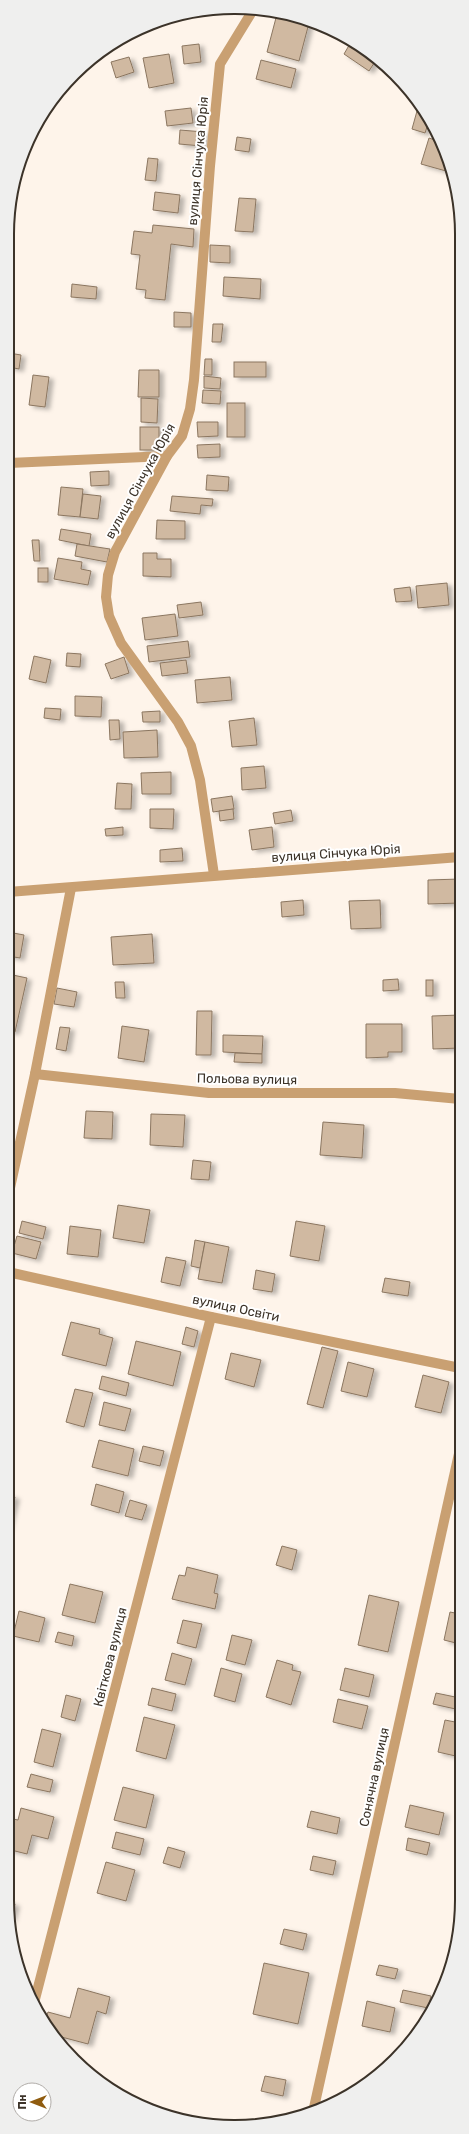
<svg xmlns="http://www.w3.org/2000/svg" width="469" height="2134" viewBox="0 0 469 2134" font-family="Rubik,sans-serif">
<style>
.building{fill:#d0b9a1;stroke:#8b7660;filter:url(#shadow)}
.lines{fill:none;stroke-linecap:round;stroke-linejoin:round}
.minor{stroke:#c9a072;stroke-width:10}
.labels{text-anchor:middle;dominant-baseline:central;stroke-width:4;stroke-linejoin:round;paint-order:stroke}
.street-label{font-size:13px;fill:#3c3329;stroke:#fff}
.rim{fill:none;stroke:#3c3329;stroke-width:2}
</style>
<defs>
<filter id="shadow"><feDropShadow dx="4.5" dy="2.5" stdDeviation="2" flood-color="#0004"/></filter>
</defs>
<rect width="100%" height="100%" fill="#fef4ea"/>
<!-- building -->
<g class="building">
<polygon points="277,14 309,23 299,61 267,52"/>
<polygon points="351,42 376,60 369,71 344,54"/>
<polygon points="199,44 201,62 184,64 182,46"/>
<polygon points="169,54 174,83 149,88 143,58"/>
<polygon points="129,57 134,72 116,78 111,62"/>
<polygon points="261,60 296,69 291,88 256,79"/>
<polygon points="191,108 193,123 167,126 165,111"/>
<polygon points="417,111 423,112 429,121 425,133 412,129"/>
<polygon points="180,130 204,132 202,146 179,144"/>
<polygon points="237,137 251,139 249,152 235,150"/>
<polygon points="429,138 441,142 448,165 446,171 421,164"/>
<polygon points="148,158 158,159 156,181 145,180"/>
<polygon points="155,192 180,195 178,213 153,210"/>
<polygon points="239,198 256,199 253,232 235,231"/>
<polygon points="153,225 194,229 193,247 171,244 165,300 145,298 146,290 136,289 140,255 131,254 134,231 152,233"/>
<polygon points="210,245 230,246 230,263 210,262"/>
<polygon points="224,277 261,279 260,299 223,296"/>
<polygon points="72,284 97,287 96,299 71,297"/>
<polygon points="174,312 191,313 191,327 174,327"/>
<polygon points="213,324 223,324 221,342 212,342"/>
<polygon points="9,353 21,355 19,369 9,367"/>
<polygon points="205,359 212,359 212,375 204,375"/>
<rect x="234" y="362" width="32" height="15"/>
<polygon points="139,370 159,370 159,397 138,397"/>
<polygon points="33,375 49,377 45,407 29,405"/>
<polygon points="204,376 221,378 220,389 204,388"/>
<polygon points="203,390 221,391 220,404 202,403"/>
<polygon points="141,398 158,399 157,423 141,422"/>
<rect x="227" y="403" width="18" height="34"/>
<polygon points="197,422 218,422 218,436 198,437"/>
<rect x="140" y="427" width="19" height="23"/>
<polygon points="220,444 220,457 198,458 197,445"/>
<polygon points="109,471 109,485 91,486 90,472"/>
<polygon points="207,475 229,477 228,491 206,490"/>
<polygon points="61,487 83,489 80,517 58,515"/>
<polygon points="83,494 101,496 98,519 80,517"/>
<polygon points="172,496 213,499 212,506 201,505 200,514 170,511"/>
<polygon points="157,520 185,521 185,539 156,539"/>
<polygon points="61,529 91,534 89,546 59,540"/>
<polygon points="32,540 39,540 40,561 34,561"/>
<polygon points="77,544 110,549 107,562 75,556"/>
<polygon points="143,553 157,553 157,559 171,559 171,577 143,576"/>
<polygon points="58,558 82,562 81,569 91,571 88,585 54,579"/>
<rect x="38" y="568" width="10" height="14"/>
<polygon points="447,583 449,605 418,608 416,586"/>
<polygon points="410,587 412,601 396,602 394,589"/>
<polygon points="201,602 203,615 179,618 177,605"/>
<polygon points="175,614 178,636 145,640 142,618"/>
<polygon points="188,641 190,657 149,662 147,646"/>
<polygon points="67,653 81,654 80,667 66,666"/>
<polygon points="34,656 51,660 46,683 29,679"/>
<polygon points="124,657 129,673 111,679 105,664"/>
<polygon points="186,660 188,673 162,676 160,663"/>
<polygon points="230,677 232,700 197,703 195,680"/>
<polygon points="75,696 102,697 101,717 75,716"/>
<polygon points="45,708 61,709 60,720 44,718"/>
<polygon points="160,711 160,722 143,722 142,712"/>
<polygon points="254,718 257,745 232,747 229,721"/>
<polygon points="109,720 119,720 120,739 110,740"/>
<polygon points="157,730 158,757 124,758 123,732"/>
<polygon points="264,766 266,788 242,790 241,768"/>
<polygon points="171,772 171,794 142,794 141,773"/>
<polygon points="117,783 132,784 131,809 115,809"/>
<polygon points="232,796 234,809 213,812 211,799"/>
<polygon points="150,809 174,809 173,829 150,828"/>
<polygon points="233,809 234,819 220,821 219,811"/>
<polygon points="291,810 293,821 275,824 273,813"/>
<polygon points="123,827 123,835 106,836 105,829"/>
<polygon points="272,827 274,847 252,850 249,830"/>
<polygon points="182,848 183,861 160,862 160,850"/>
<polygon points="460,879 460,903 428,904 428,880"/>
<polygon points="303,900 304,915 282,917 281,902"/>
<polygon points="380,900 381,928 351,929 349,901"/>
<polygon points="8,932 24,935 20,958 8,956"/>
<polygon points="152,934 154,963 113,965 111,937"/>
<polygon points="8,974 27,978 15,1032 8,1031"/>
<polygon points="398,979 399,990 383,991 383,980"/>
<rect x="426" y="980" width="7" height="16"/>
<polygon points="115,982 124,982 125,998 116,998"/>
<polygon points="57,988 77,992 74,1007 54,1004"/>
<polygon points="197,1011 212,1011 211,1055 196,1055"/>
<polygon points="460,1015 460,1048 433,1049 432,1016"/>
<polygon points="366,1024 402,1024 402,1052 388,1052 388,1057 366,1058"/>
<polygon points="122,1026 149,1030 144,1062 118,1058"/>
<polygon points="60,1027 70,1028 66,1051 56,1049"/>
<polygon points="223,1035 263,1036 262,1054 223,1052"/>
<polygon points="235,1053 262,1054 262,1063 234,1062"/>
<polygon points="86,1111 113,1112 112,1139 84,1138"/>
<polygon points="151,1114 185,1115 183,1147 150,1145"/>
<polygon points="323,1122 364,1125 362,1158 320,1155"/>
<polygon points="193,1160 211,1162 209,1180 191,1179"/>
<polygon points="118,1205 150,1210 144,1243 113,1238"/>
<polygon points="22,1221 46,1227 43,1239 19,1233"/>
<polygon points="296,1221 325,1226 319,1261 290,1256"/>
<polygon points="70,1226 101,1230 98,1257 67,1254"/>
<polygon points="17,1236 41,1242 36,1259 12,1253"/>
<polygon points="195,1240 205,1242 200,1268 191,1266"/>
<polygon points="205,1242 229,1247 222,1283 198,1279"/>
<polygon points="166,1257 186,1261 180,1286 161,1282"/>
<polygon points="256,1270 275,1274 272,1292 253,1289"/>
<polygon points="385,1278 410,1282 408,1296 382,1292"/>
<polygon points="71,1322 100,1329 99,1334 113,1338 106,1366 62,1355"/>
<polygon points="186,1327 198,1331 194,1347 182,1344"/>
<polygon points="136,1341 181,1352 173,1386 128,1374"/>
<polygon points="322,1347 338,1351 323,1408 307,1404"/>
<polygon points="231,1353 261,1360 254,1387 225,1379"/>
<polygon points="348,1362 374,1369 367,1397 341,1391"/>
<polygon points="423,1375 449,1382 441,1413 415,1407"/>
<polygon points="102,1376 129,1383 126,1396 99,1389"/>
<polygon points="75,1389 93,1393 84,1427 66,1422"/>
<polygon points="104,1402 131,1409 125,1431 99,1425"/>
<polygon points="99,1440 134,1449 128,1476 92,1467"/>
<polygon points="143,1446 164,1451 160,1466 139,1461"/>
<polygon points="96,1484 124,1492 119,1513 91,1505"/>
<polygon points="7,1495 15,1497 7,1529"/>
<polygon points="130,1500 147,1505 142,1520 125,1516"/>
<polygon points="282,1546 297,1550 292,1570 276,1565"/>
<polygon points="187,1567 218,1575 214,1593 218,1594 215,1609 172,1599 179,1575 185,1576"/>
<polygon points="70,1584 103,1592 95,1623 62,1615"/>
<polygon points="369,1595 399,1602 388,1652 358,1645"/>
<polygon points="19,1611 45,1618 39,1642 13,1636"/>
<polygon points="450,1612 460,1614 460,1644 444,1640"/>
<polygon points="183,1620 202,1624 196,1648 177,1643"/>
<polygon points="58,1632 74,1636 72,1646 55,1642"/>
<polygon points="232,1635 252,1640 245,1665 226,1660"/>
<polygon points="172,1653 192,1659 185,1685 165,1680"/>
<polygon points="277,1660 293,1665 292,1670 301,1672 291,1705 266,1697"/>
<polygon points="221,1668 242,1674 235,1702 214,1696"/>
<polygon points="345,1668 374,1675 369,1697 340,1690"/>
<polygon points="152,1688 176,1694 172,1711 148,1705"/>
<polygon points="436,1693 460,1698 460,1710 433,1704"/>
<polygon points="66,1695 81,1699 75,1721 61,1717"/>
<polygon points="338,1699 368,1706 362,1729 333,1722"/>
<polygon points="144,1717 175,1725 166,1759 136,1751"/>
<polygon points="445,1720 460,1723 460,1757 438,1752"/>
<polygon points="42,1729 61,1734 53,1767 34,1762"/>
<polygon points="31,1774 53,1780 50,1792 27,1787"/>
<polygon points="123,1787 154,1795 146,1828 114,1820"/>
<polygon points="410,1805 444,1813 439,1835 405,1827"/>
<polygon points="21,1808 54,1817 48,1839 32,1835 27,1854 7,1849 8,1818 18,1820"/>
<polygon points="311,1811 340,1818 337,1834 307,1827"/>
<polygon points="116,1832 144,1839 140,1855 112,1848"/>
<polygon points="408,1838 430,1843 427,1855 406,1850"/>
<polygon points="168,1847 185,1852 180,1868 163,1863"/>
<polygon points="313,1856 336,1861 333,1875 310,1870"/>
<polygon points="106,1862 135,1870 126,1901 97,1893"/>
<polygon points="7,1902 15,1904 11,1920"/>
<polygon points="284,1929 307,1934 303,1950 280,1944"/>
<polygon points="264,1963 309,1973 298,2024 253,2014"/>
<polygon points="379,1965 398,1969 395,1979 376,1975"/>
<polygon points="78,1988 110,1997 106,2014 97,2011 88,2044 54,2035 45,2020 48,2012 70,2018"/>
<polygon points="403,1990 431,1996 428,2008 400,2002"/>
<polygon points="367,2001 395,2008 390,2032 362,2026"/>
<polygon points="265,2076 286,2080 283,2096 261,2091"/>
</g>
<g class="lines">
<!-- minor -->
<g class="minor">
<polyline points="9,463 167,456"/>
<polyline points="214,875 200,780 191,746 178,722 121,643 109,616 106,597 108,575 115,552 167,456 182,436 190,409 194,380 210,166 220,64 253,10"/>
<polyline points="8,892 460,857"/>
<polyline points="35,1074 209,1093 395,1093 460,1099"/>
<polyline points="8,1197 35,1074 71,888"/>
<polyline points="8,1272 211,1317 460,1368"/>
<polyline points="34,2003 211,1317"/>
<polyline points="313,2112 460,1449"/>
</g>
</g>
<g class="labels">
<!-- street labels -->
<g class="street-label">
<text transform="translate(198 161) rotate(-85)">вулиця Сінчука Юрія</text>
<text transform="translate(140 481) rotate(-61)">вулиця Сінчука Юрія</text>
<text transform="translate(336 853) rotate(-4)">вулиця Сінчука Юрія</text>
<text transform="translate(247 1079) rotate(1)">Польова вулиця</text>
<text transform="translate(236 1308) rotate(12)">вулиця Освіти</text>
<text transform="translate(110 1657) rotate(-76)">Квіткова вулиця</text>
<text transform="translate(374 1777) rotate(-78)">Сонячна вулиця</text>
</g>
</g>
<!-- crop -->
<path d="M0 0H469V2134H0ZM234 14H235A220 220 0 0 1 455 234V1900A220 220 0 0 1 235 2120H234A220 220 0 0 1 14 1900V234A220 220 0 0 1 234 14Z" fill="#efefee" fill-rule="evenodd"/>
<path class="rim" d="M234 14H235A220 220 0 0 1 455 234V1900A220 220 0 0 1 235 2120H234A220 220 0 0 1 14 1900V234A220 220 0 0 1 234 14Z"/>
<!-- north arrow -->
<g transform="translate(32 2102) rotate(270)"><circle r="19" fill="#ffffff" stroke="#b1ada9"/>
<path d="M0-3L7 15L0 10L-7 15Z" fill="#905c0f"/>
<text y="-6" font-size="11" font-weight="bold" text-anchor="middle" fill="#3c3329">Пн</text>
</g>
</svg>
